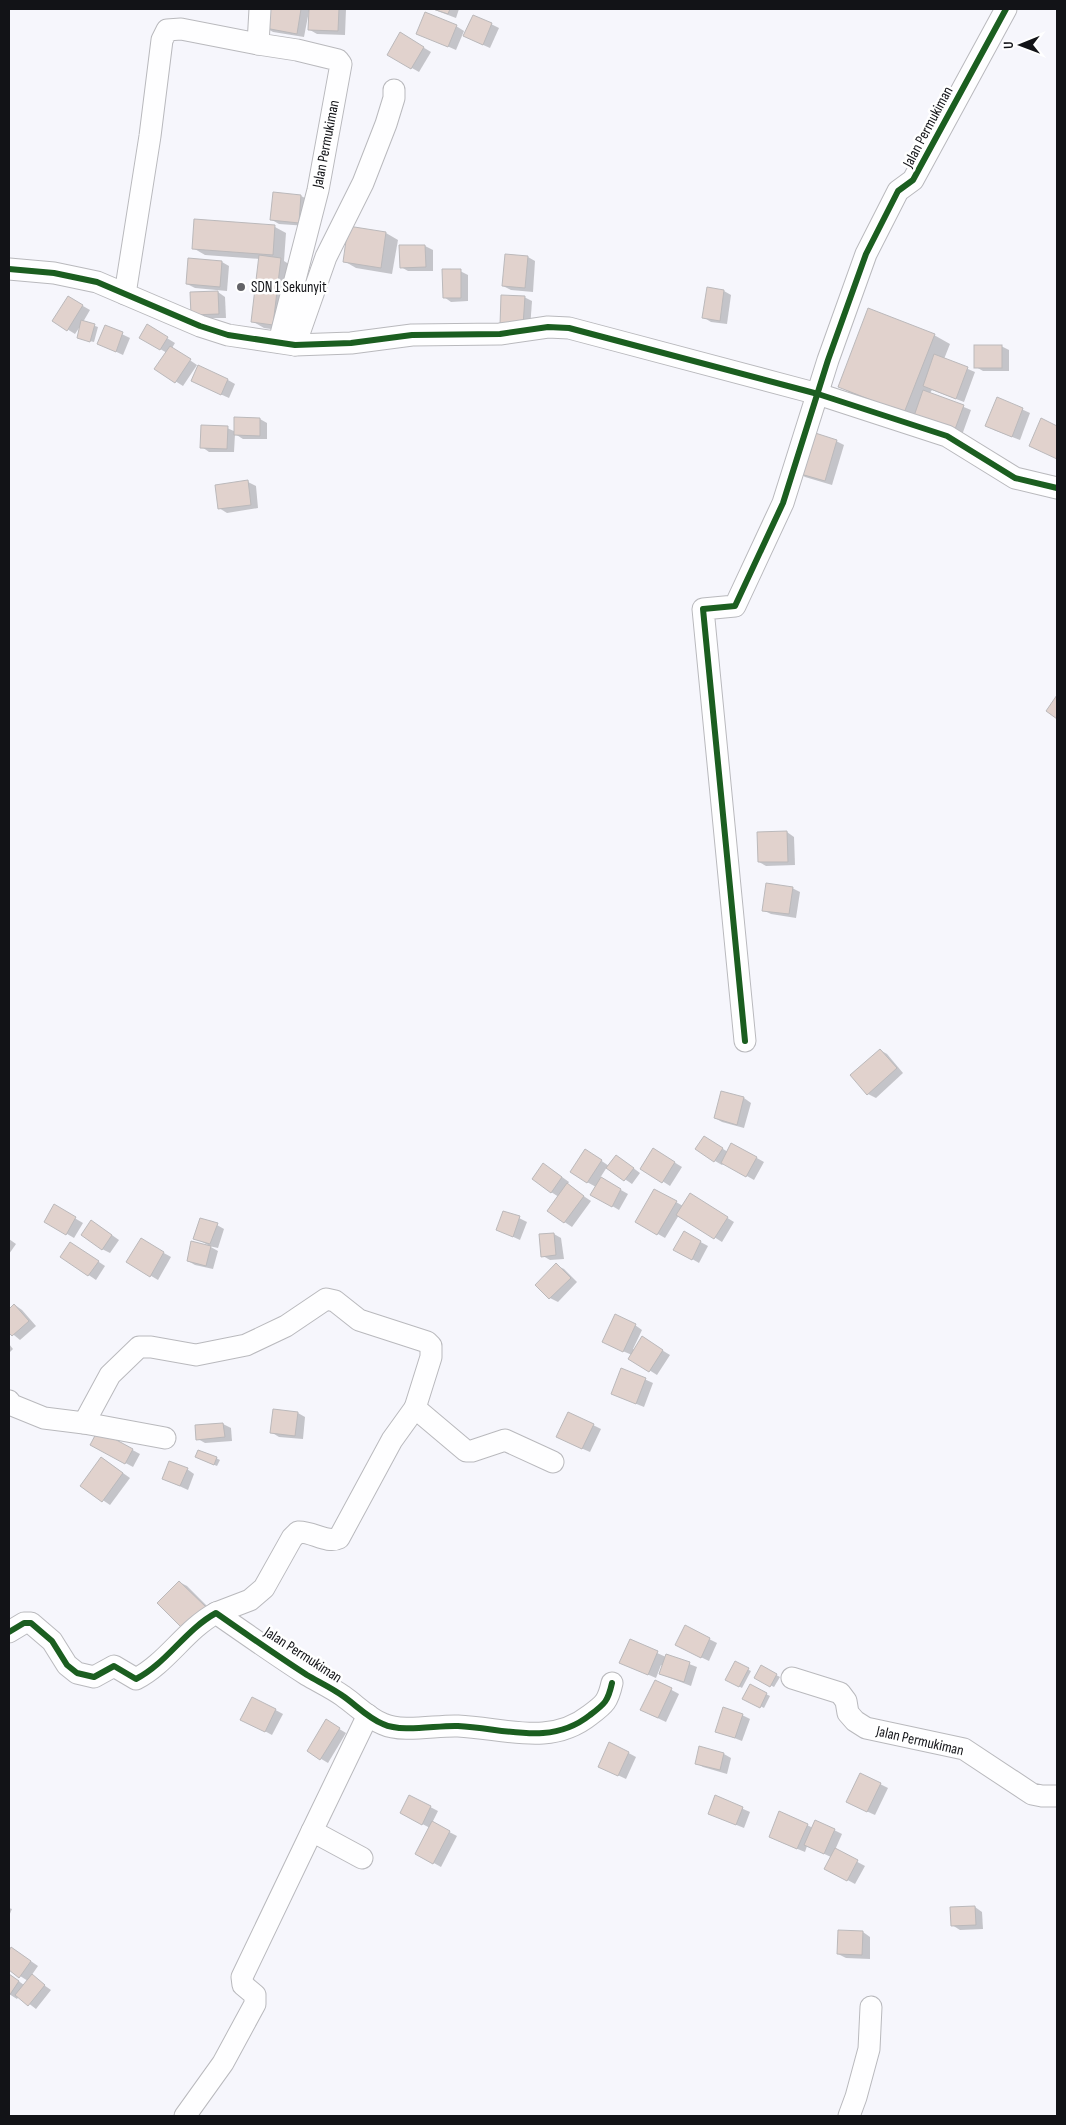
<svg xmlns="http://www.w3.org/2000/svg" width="1066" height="2125" viewBox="0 0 1066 2125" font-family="'Sofia Sans Condensed',sans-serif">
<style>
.shadow{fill:#0003}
.building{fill:#e1d2cd;stroke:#bbb9bb}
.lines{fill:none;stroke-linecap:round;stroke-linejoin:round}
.street-casing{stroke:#b9b9bd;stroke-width:23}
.street{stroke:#fefeff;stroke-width:21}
.cycleway-casing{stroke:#fff;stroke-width:9}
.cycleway{stroke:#1b5e20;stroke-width:6}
.poi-dot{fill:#626267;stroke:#fff;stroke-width:2}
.labels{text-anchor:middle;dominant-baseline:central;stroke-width:5;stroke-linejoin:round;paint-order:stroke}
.street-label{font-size:15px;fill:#121317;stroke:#fff}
.poi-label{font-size:15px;fill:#121317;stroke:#fff;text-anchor:start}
</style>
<rect width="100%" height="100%" fill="#f6f6fc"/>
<!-- shadow -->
<g class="shadow">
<polygon points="269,9 346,9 345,35 317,34 310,30 310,11 309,11 304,37 273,32 266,28"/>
<polygon points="432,9 459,9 456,18"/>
<polygon points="491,24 499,28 490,48 472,40"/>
<polygon points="456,26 464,31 456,50 417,33"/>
<polygon points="401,34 431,52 419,72 389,55"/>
<polygon points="274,194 301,196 309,200 307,226 279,224 272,220"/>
<polygon points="275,227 286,233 284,261 292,266 285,331 264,328 252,321 260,259 205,255 193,248"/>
<polygon points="349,228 386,233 398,240 392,274 356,268 344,261"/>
<polygon points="400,246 425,246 433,250 433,271 408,271 401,267"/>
<polygon points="528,257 535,261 533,292 511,290 503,286"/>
<polygon points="222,262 229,266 227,291 195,288 187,284"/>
<polygon points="460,271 468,275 468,301 451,302 444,297"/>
<polygon points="724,291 731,295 727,324 711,322 703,317"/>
<polygon points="218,292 225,297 226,318 200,318 192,314"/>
<polygon points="524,297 532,301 530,329 509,328"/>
<polygon points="76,302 90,310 83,322 98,327 94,342 81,339 81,325 75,334 54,321"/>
<polygon points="105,326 130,338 123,355 106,347"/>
<polygon points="147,326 175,343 172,348 197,365 183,386 156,369 167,353 140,337"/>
<polygon points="934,335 950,344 944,359 975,372 964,402 932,390 930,393 971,410 962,435 854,395 839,386"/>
<polygon points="1001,346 1009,350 1009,371 983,371 976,367"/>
<polygon points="228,380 235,384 229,398 200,385"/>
<polygon points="998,398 1030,413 1020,440 994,430"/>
<polygon points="260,419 267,423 267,439 243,439 235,434 234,452 209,452 202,447 227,428 236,432"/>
<polygon points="836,441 844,445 832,485 805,477 798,472"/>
<polygon points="248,482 256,486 258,508 227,513 219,508"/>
<polygon points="787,832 794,837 795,865 766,866 759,862"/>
<polygon points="792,888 800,892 796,918 771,914 763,910"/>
<polygon points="880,1050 887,1054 903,1073 876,1098 868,1094"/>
<polygon points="722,1092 744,1098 751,1103 744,1128 722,1122 715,1118"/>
<polygon points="712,1142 728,1152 732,1144 764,1162 754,1180 724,1163 722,1165 715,1161"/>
<polygon points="661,1154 682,1167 670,1186 642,1168"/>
<polygon points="593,1155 609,1166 617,1156 640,1173 632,1184 607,1167 600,1178 628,1194 619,1210 592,1194 596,1187 587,1182"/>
<polygon points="551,1169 569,1182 567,1185 591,1201 572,1227 548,1211 559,1197 551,1192"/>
<polygon points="655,1190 683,1206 690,1195 734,1222 722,1242 679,1215 665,1238 637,1222"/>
<polygon points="54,1206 83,1223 74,1238 45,1221"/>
<polygon points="519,1218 527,1222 520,1240 498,1230"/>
<polygon points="217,1225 224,1229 218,1248 209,1246 218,1251 213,1269 195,1265 188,1261 208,1245 195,1238"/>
<polygon points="99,1226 119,1240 110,1253 102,1249"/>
<polygon points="684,1233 708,1246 699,1263 675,1249"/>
<polygon points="554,1234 561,1238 564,1259 550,1260 543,1256"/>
<polygon points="9,1239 16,1244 9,1254"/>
<polygon points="141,1240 171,1257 158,1280 128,1262"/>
<polygon points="78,1248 105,1266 96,1280 62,1257"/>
<polygon points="556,1265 564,1269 577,1282 558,1302 550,1298 537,1284"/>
<polygon points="15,1305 22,1310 36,1326 20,1340 9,1331 9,1310"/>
<polygon points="635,1325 642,1330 633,1349 635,1350 642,1338 670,1355 657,1375 630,1358 632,1355 611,1346"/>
<polygon points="9,1344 13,1349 9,1353"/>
<polygon points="622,1369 653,1383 644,1407 612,1394"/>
<polygon points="298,1413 305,1417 303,1439 279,1437 271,1432"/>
<polygon points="223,1424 231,1428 232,1441 205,1443 198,1439"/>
<polygon points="593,1425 601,1429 590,1452 565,1441"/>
<polygon points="99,1432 140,1454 133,1467 92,1445"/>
<polygon points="102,1458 130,1478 110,1505 82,1486"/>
<polygon points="216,1458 220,1460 217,1466 200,1459"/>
<polygon points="187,1469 194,1474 188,1490 164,1479"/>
<polygon points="179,1582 187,1586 213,1612 159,1603"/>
<polygon points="685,1627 717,1643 709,1661 684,1649"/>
<polygon points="630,1641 666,1657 666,1655 697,1667 691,1686 660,1674 663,1666 661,1665 656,1678 628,1666"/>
<polygon points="735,1663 751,1671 742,1688 727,1680"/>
<polygon points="761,1667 780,1677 774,1687 756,1678"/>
<polygon points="655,1681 679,1694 666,1722 649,1714"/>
<polygon points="750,1686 770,1696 764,1708 744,1698"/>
<polygon points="253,1698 283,1714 272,1735 250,1723"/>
<polygon points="742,1715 750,1719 742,1741 716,1731"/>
<polygon points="326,1721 346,1733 328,1763 308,1751"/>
<polygon points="610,1743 636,1757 626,1779 607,1770"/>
<polygon points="700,1748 724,1754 731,1758 727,1774 703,1767 696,1763"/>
<polygon points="860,1774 888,1788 875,1815 855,1806"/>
<polygon points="409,1796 438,1811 432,1823 457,1836 441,1867 416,1853 430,1828 409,1817"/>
<polygon points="716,1797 750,1812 744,1828 717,1817"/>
<polygon points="807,1825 813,1828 834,1830 842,1834 835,1850 865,1866 855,1884 825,1868 831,1857 807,1846 805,1852 778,1841"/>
<polygon points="975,1907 982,1912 983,1929 960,1930 952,1925"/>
<polygon points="9,1908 12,1909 9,1916"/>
<polygon points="863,1932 870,1937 870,1959 846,1958 838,1954"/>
<polygon points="12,1948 38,1966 31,1976 51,1990 36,2009 19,1996 17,1999 9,1994 9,1974 24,1985 28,1981 9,1969 9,1953"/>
</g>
<!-- building -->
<g class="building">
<polygon points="268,9 301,9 297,34 265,28"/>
<polygon points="309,9 339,9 338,31 308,30"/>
<polygon points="433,9 450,9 448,14"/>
<polygon points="425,12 457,25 448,47 416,34"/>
<polygon points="473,15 492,23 483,45 463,36"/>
<polygon points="400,32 424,47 411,69 387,55"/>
<polygon points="273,192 301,195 299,223 270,220"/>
<polygon points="194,219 275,225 273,255 192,249"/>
<polygon points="348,226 386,232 381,268 343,262"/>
<polygon points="399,245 425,245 426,267 400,268"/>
<polygon points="505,254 528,256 525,288 502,286"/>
<polygon points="259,255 281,258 273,325 251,322"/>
<polygon points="188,258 222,261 220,287 186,284"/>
<polygon points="442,269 461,269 461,298 443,298"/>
<polygon points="707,287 724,290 720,321 702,318"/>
<polygon points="218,291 219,314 191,315 190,292"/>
<polygon points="501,295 525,296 523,326 500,325"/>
<polygon points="68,296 83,305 67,331 52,321"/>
<polygon points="868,308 935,334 904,413 838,387"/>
<polygon points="81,320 95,324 90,342 77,338"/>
<polygon points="147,324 168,337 160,350 139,338"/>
<polygon points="105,325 123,332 116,352 97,344"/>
<rect x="974" y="345" width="28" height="23"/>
<polygon points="170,346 191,359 175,383 154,369"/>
<polygon points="934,354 968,367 956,399 923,386"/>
<polygon points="198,365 228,379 221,395 191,381"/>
<polygon points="923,390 964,405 954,432 914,416"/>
<polygon points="997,397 1023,408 1012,437 985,426"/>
<polygon points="234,417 260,418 260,436 234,435"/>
<polygon points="1041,418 1057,426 1057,459 1029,446"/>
<polygon points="201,425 228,426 227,449 200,448"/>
<polygon points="809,431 837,440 825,481 797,473"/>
<polygon points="248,480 251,505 218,509 215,485"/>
<polygon points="1057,695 1057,719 1046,711"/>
<polygon points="787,831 788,862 758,862 757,832"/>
<polygon points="766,883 793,887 789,914 762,911"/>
<polygon points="880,1049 897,1068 867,1095 850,1075"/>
<polygon points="721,1091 744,1097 737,1125 714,1118"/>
<polygon points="704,1136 723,1148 714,1162 695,1149"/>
<polygon points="731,1143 757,1157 746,1177 721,1163"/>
<polygon points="653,1148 675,1162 662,1183 640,1169"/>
<polygon points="585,1149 602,1160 587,1183 570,1172"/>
<polygon points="616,1155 634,1168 624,1181 606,1168"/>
<polygon points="543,1163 562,1177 551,1193 532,1179"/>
<polygon points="601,1177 621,1189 612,1207 590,1195"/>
<polygon points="567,1183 584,1196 564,1223 547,1211"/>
<polygon points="654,1189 677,1201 657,1235 635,1222"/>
<polygon points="690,1193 728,1217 714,1239 676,1215"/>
<polygon points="54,1204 76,1217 66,1235 44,1222"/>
<polygon points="503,1211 520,1216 513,1237 496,1230"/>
<polygon points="200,1218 218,1223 210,1244 193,1239"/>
<polygon points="91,1220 112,1235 102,1250 81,1235"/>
<polygon points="684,1231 701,1241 692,1260 673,1250"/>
<polygon points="554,1233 556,1255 541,1257 539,1234"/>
<polygon points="141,1238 164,1252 150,1277 126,1262"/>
<polygon points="191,1241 211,1246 206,1266 187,1261"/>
<polygon points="70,1242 99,1261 88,1276 60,1257"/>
<polygon points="556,1263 571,1278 549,1299 535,1285"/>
<polygon points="14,1304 29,1321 12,1336 9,1333 9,1309"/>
<polygon points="615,1314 636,1324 623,1352 602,1342"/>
<polygon points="642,1336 663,1350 649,1372 628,1359"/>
<polygon points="621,1368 646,1378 636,1404 611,1394"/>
<polygon points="273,1409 298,1412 295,1436 270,1433"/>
<polygon points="568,1412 594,1424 582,1449 556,1437"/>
<polygon points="223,1423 225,1437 196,1440 195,1425"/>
<polygon points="98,1430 133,1449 125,1464 90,1445"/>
<polygon points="198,1450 217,1457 214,1465 195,1457"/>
<polygon points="101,1457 123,1473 102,1502 80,1486"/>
<polygon points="169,1461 188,1468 180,1486 162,1479"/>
<polygon points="179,1581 206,1607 184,1630 157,1603"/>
<polygon points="685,1625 710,1638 701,1658 675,1645"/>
<polygon points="630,1639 658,1651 648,1675 619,1663"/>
<polygon points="666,1654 690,1662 684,1682 659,1674"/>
<polygon points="735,1661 749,1668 739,1687 725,1680"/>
<polygon points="761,1665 777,1674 770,1687 754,1678"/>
<polygon points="655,1680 672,1688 658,1718 640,1710"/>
<polygon points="750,1684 767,1693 760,1708 742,1699"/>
<polygon points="252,1697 276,1709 265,1732 240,1720"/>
<polygon points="723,1707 743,1714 735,1738 715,1732"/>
<polygon points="326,1719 340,1728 320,1760 307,1751"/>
<polygon points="609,1742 629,1752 618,1776 598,1767"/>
<polygon points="699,1746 724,1753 720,1770 695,1764"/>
<polygon points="860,1773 881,1783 867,1812 846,1802"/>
<polygon points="409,1795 431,1806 422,1825 400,1813"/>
<polygon points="715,1795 743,1807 736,1825 708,1814"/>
<polygon points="779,1811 808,1824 797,1849 769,1837"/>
<polygon points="815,1820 835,1829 824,1854 804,1845"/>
<polygon points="432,1821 450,1831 433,1864 415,1854"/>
<polygon points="835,1848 858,1860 847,1881 824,1869"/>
<polygon points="975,1906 976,1925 951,1926 950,1907"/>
<polygon points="838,1930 863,1931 862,1955 837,1954"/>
<polygon points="11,1947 31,1961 19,1978 9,1970 9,1951"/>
<polygon points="9,1974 19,1981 9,1996"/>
<polygon points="32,1974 45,1985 28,2006 15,1995"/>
</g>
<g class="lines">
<!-- street casing -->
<g class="street-casing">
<g id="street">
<polyline points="260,9 258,44 297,50 338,60 341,64 318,190 279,342"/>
<polyline points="9,269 54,273 97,282 200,326 228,335 295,345 351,343 412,335 500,334 548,327 569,328 818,394 947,436 1015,478 1057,488"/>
<polyline points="125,294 150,136 162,40 167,30 181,29 258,44"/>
<polyline points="295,345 326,257 363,183 386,124 394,98 394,90"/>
<polyline points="745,1041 703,609 735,606 783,503 828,360 866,254 898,191 913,180 1006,9"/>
<polyline points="9,1401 12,1405 44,1418 84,1423 110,1375 139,1347 151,1347 196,1355 246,1345 286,1326 326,1299 335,1301 359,1320 427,1342 431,1346 431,1357 415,1408"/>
<polyline points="84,1423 165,1438"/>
<path d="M216,1613l34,-13 14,-12 28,-50 6,-6c14,-1 29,12 41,6l53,-98 23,-32 51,43h6l33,-11 48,22"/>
<path d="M9,1632l15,-9h7l21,18 15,24 10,8 17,4 20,-11 22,13c31,-16 49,-49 80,-66 30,21 60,42 91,62 12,7 25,13 36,21 13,9 25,22 40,28 19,9 54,1 75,2 46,2 92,21 132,-11 15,-11 18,-14 22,-32"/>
<polyline points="792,1678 840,1693 846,1701 848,1713 855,1721 866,1728 964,1749 1032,1794 1042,1796 1057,1796"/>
<polyline points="312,1831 368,1715"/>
<polyline points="185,2116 223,2063 255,2004 255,1995 243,1985 242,1977 312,1831 362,1858"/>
<polyline points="849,2116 856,2097 869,2049 871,2007"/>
</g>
</g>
<!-- street -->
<use href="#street" class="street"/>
<!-- cycleway casing -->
<g class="cycleway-casing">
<g id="cycleway">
<polyline points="9,269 54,273 97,282 200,326 228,335 295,345 351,343 412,335 500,334 548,327 569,328 818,394 947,436 1015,478 1057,488"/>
<polyline points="745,1041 703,609 735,606 783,503 828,360 866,254 898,191 913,180 1006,9"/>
<path d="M9,1632l15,-9h7l21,18 15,24 10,8 17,4 20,-11 22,13c31,-16 49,-49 80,-66 30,21 60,42 91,62 12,7 25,13 36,21 13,9 25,22 40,28 19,9 54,1 75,2 46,2 92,21 132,-11 15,-11 18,-14 22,-32"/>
</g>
</g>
<!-- cycleway -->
<use href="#cycleway" class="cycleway"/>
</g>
<!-- markers -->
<circle class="poi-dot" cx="241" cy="287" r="5"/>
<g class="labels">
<!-- street labels -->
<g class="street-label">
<text transform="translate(928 127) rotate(-62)">Jalan Permukiman</text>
<text transform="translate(326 144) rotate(-79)">Jalan Permukiman</text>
<text transform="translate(303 1655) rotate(33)">Jalan Permukiman</text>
<text transform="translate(920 1741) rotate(13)">Jalan Permukiman</text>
</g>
<!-- poi labels -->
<g class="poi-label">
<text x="251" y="287">SDN 1 Sekunyit</text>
</g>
</g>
<!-- border -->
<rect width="1066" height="2125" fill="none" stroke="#121317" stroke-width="20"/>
<!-- north arrow -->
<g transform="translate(1021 45) rotate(269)" stroke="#ffffff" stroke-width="4" paint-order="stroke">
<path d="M0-4L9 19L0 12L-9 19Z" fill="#121317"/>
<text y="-8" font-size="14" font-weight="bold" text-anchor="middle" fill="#121317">U</text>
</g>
</svg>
